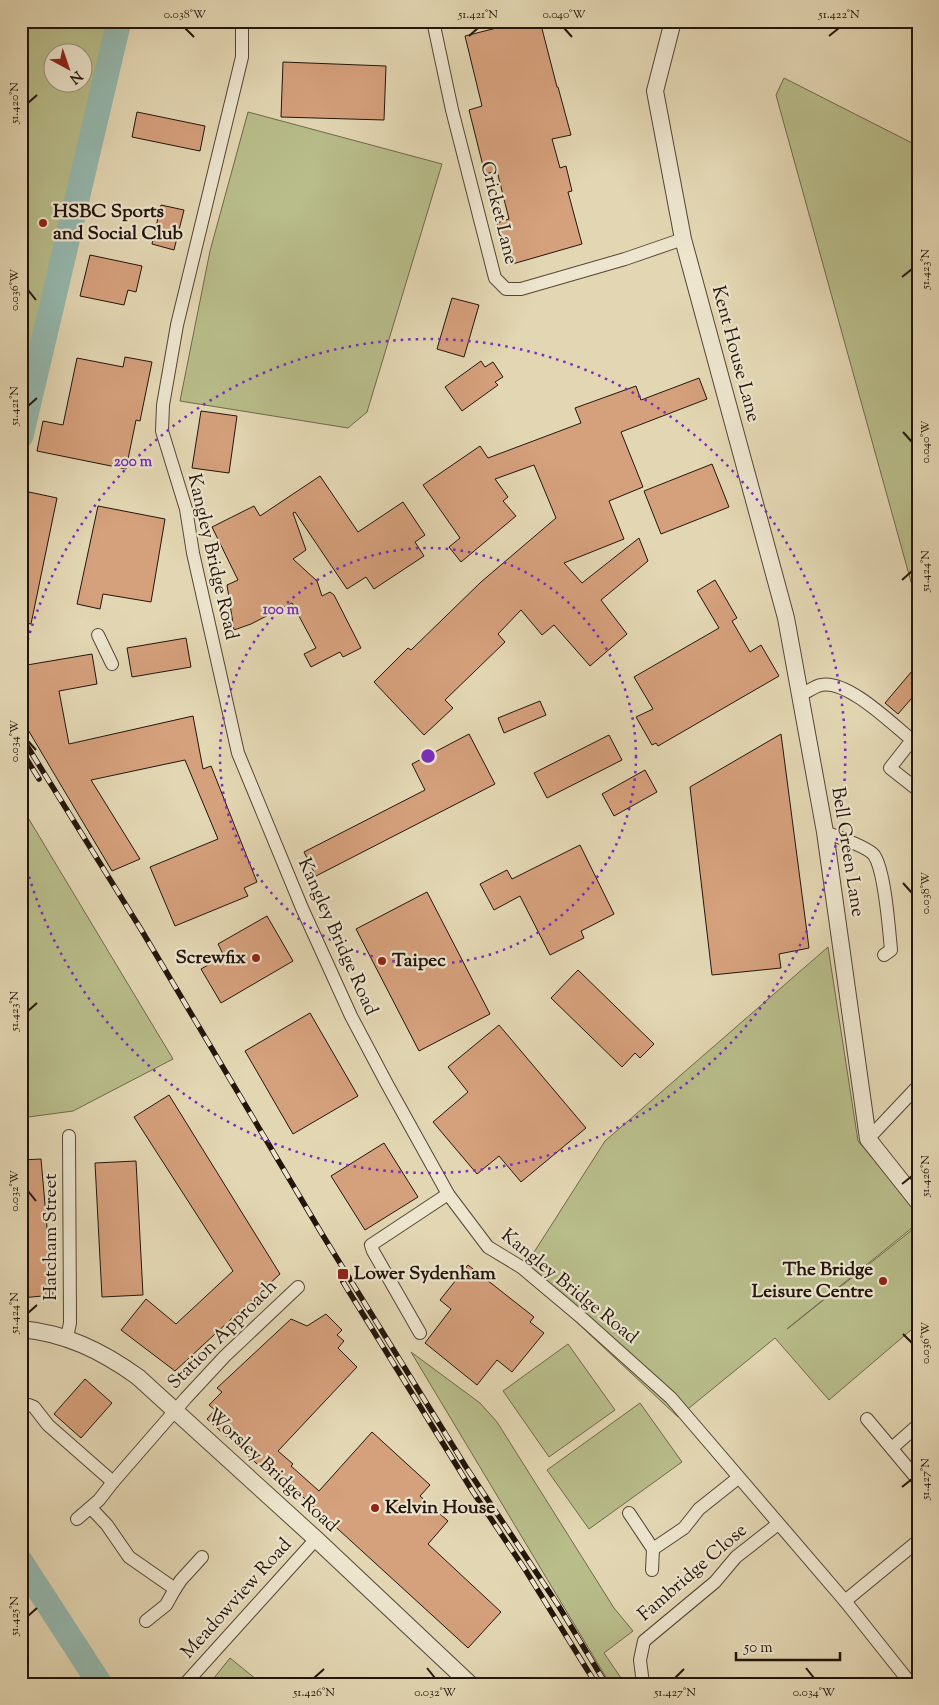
<svg xmlns="http://www.w3.org/2000/svg" width="939" height="1705" viewBox="0 0 939 1705" font-family="'Sorts Mill Goudy',serif">
<style>
.green{fill:#b8bd8a;stroke:#6e694b;fill-rule:evenodd}
.lines{fill:none;stroke-linecap:round;stroke-linejoin:round}
.river{stroke:#95b9af;stroke-width:25}
.building{fill:#d5a07c;stroke:#23150c}
.minor-casing{stroke:#534636;stroke-width:14}
.tertiary-casing{stroke:#534636;stroke-width:18}
.minor{stroke:#ede5ce;stroke-width:12}
.tertiary{stroke:#ede5ce;stroke-width:16}
.rail-casing{stroke:#23150c;stroke-width:5.5}
.rail{stroke:#ede5ce;stroke-width:4;stroke-dasharray:11;stroke-linecap:butt}
.ticks{fill:none;stroke:#23150c;stroke-width:2}
.ring{fill:none;stroke:#7b2cbf;stroke-width:2.5;stroke-dasharray:2.5 5}
.poi-dot{fill:#8f2418;stroke:#ede5ce;stroke-width:2}
.labels{text-anchor:middle;dominant-baseline:central;stroke-width:4.5;stroke-linejoin:round;paint-order:stroke}
.poi-label{font-size:19px;font-weight:bold;fill:#23150c;stroke:#ede5ce;text-anchor:start}
.street-label{font-size:19px;fill:#23150c;stroke:#ede5ce}
.centre{fill:#7b2cbf;stroke:#ede5ce;stroke-width:2.5}
.ring-label{font-size:15px;text-anchor:middle;font-weight:bold;fill:#7b2cbf;stroke:#ede5ce;stroke-width:4.5;stroke-linejoin:round;paint-order:stroke}
.neatline{fill:none;stroke:#23150c;stroke-width:2}
.ticks-label{font-size:12px;text-anchor:middle;fill:#23150c}
</style>
<rect width="100%" height="100%" fill="#e3d7b3"/>
<filter id="stains"><feTurbulence type="fractalNoise" baseFrequency=".004" numOctaves="4"/><feColorMatrix values="0 0 0 0 .2 0 0 0 0 .09 0 0 0 0 .02 0 0 0 .5 -.17"/></filter>
<radialGradient id="worn" r=".72"><stop offset=".6" stop-color="#630" stop-opacity="0"/><stop offset="1" stop-color="#630" stop-opacity=".3"/></radialGradient>
<!-- green -->
<g class="green">
<path d="M21,21h90l-15,74 -59,242 -4,8 -12,51zM82,52v30h-30v-30z"/>
<polygon points="784,78 918,146 918,607 776,95"/>
<polygon points="248,112 442,164 367,412 348,428 180,401 210,251"/>
<polygon points="21,806 173,1059 73,1111 21,1118"/>
<polygon points="828,947 858,1141 918,1212 918,1223 787,1329 912,1230 918,1237 918,1324 829,1400 775,1338 678,1417 522,1271 605,1141"/>
<polygon points="568,1344 615,1410 549,1457 503,1391"/>
<polygon points="411,1352 480,1403 497,1422 614,1608 633,1631 604,1653 623,1681 629,1682 630,1684 610,1684"/>
<polygon points="640,1403 682,1462 589,1529 547,1470"/>
<polygon points="230,1658 262,1684 221,1684 214,1678"/>
</g>
<g class="lines">
<!-- river -->
<g class="river">
<polyline points="21,436 119,21"/>
<polyline points="21,1562 100,1684"/>
</g>
</g>
<!-- building -->
<g class="building">
<polygon points="524,21 540,21 557,87 558,87 571,135 552,139 560,168 566,166 572,191 568,192 582,244 509,265 497,223 509,219 497,171 485,174 469,110 482,106 465,36"/>
<polygon points="283,62 386,66 384,120 281,117"/>
<polygon points="137,112 205,126 200,151 132,137"/>
<polygon points="161,205 184,210 174,250 152,244"/>
<polygon points="90,255 142,266 136,292 128,290 124,305 80,296"/>
<polygon points="452,298 479,305 464,357 437,349"/>
<polygon points="125,357 152,362 140,421 136,420 126,469 37,451 43,421 63,425 77,358 123,367"/>
<polygon points="481,361 485,367 493,362 503,377 495,382 498,385 462,411 445,387"/>
<polygon points="699,378 707,399 621,432 643,487 609,501 624,539 564,563 582,583 639,538 648,561 601,600 627,634 590,666 554,625 542,635 521,610 498,634 505,642 445,700 453,708 424,735 374,682 408,648 411,650 481,582 556,518 534,465 495,479 508,497 503,501 516,516 461,562 449,547 460,538 423,485 480,446 488,458 581,423 575,408 636,386 641,400"/>
<polygon points="201,411 237,416 229,473 192,468"/>
<polygon points="712,464 729,507 661,534 644,491"/>
<polygon points="320,476 358,532 403,502 425,535 415,542 424,556 374,589 366,577 347,589 295,512 293,513 306,550 293,559 317,581 322,596 330,592 334,595 361,648 343,657 340,652 311,667 304,654 316,648 292,603 251,624 234,630 227,585 238,580 212,527 254,506 260,516"/>
<polygon points="29,492 57,498 31,624 21,622 21,528"/>
<polygon points="98,506 165,519 151,602 103,594 100,609 77,604"/>
<polygon points="715,580 737,618 732,621 750,652 761,645 779,676 658,746 656,743 652,745 636,717 653,709 634,677 719,628 697,591"/>
<polygon points="186,638 191,667 132,677 127,648"/>
<polygon points="92,654 97,684 59,691 69,744 193,716 203,769 211,766 257,882 244,888 248,896 175,926 150,867 218,839 185,760 91,780 140,859 112,871 21,718 21,666"/>
<polygon points="918,664 918,705 911,699 898,714 885,703"/>
<polygon points="540,701 546,715 504,733 498,718"/>
<polygon points="469,734 495,784 316,876 304,852 425,790 412,764"/>
<polygon points="781,734 809,948 779,954 781,968 712,975 690,787"/>
<polygon points="609,735 622,760 547,798 534,773"/>
<polygon points="645,770 657,792 614,816 602,794"/>
<polygon points="580,845 614,914 581,931 584,938 550,955 520,896 494,910 480,884 507,870 512,879"/>
<polygon points="427,892 490,1014 419,1051 356,929"/>
<polygon points="267,916 293,961 221,1003 201,969 224,956 218,944"/>
<polygon points="578,970 654,1044 640,1058 635,1053 622,1067 551,998"/>
<polygon points="310,1013 358,1096 293,1134 245,1051"/>
<polygon points="499,1025 586,1128 521,1182 499,1156 477,1174 433,1122 468,1092 448,1067"/>
<polygon points="169,1095 280,1274 175,1371 121,1330 146,1299 176,1324 233,1271 134,1117"/>
<polygon points="384,1143 418,1197 365,1230 331,1176"/>
<polygon points="41,1159 53,1295 21,1298 21,1160"/>
<polygon points="136,1161 143,1295 102,1297 95,1163"/>
<polygon points="468,1265 534,1317 530,1322 544,1333 512,1372 497,1360 477,1385 425,1343 451,1309 440,1300"/>
<polygon points="326,1314 342,1330 337,1335 344,1341 338,1348 357,1367 278,1451 293,1464 291,1466 319,1491 372,1432 430,1485 420,1496 448,1521 428,1544 501,1612 468,1648 280,1476 275,1480 207,1419 215,1410 209,1405 222,1392 217,1388 291,1319 307,1326"/>
<polygon points="85,1379 112,1403 81,1438 54,1414"/>
</g>
<g class="lines">
<!-- minor casing -->
<g class="minor-casing">
<g id="minor">
<polyline points="242,21 242,57 177,325 163,405 162,431 186,509 193,553 238,753 302,908 351,1016 387,1084 448,1194 488,1247 521,1267 583,1319 671,1398 845,1601 911,1684"/>
<polyline points="433,21 452,110 495,278 506,289 521,289 625,259 683,239"/>
<polyline points="98,635 112,664"/>
<path d="M801,695c6,-3 14,-9 20,-10 26,-6 71,39 91,55l-22,28 28,22"/>
<path d="M825,832c11,4 43,15 49,23 11,16 15,74 17,95l-7,5"/>
<polyline points="868,1139 918,1086"/>
<polyline points="420,1333 373,1251 371,1245 448,1194"/>
<polyline points="67,1337 70,1323 69,1136"/>
<polyline points="21,1407 29,1405 34,1407 48,1425 113,1482"/>
<polyline points="867,1419 918,1480"/>
<polyline points="892,1448 918,1425"/>
<polyline points="91,1508 107,1525 129,1557 175,1589 166,1605 146,1621"/>
<polyline points="629,1513 653,1549 652,1570"/>
<polyline points="77,1519 99,1500 113,1482 186,1398 225,1356 298,1287"/>
<polyline points="653,1549 684,1528 699,1509 738,1478"/>
<polyline points="175,1589 181,1580 202,1557"/>
<polyline points="845,1601 918,1541"/>
<polyline points="185,1684 316,1539"/>
<polyline points="643,1684 640,1660 644,1641 715,1582 736,1557 778,1524"/>
</g>
</g>
<!-- tertiary casing -->
<g class="tertiary-casing">
<g id="tertiary">
<polyline points="673,21 655,91 683,239 786,618 825,832 868,1139 918,1202"/>
<path d="M21,1329c44,4 81,22 117,48l178,162 154,145"/>
</g>
</g>
<!-- minor -->
<use href="#minor" class="minor"/>
<!-- tertiary -->
<use href="#tertiary" class="tertiary"/>
<!-- rail casing -->
<g class="rail-casing">
<g id="rail">
<polyline points="21,736 142,931 322,1234 466,1467 558,1605 606,1684"/>
<polyline points="21,750 39,779"/>
<polyline points="343,1282 473,1492 526,1571 596,1684"/>
</g>
</g>
<!-- rail -->
<use href="#rail" class="rail"/>
</g>
<!-- ticks -->
<path class="ticks" d="M185,28l9,9M564,28l8,9M469,36l9,-8M829,36l10,-8M28,103l9,-8M902,277l10,-8M28,290l8,10M28,406l9,-8M903,432l9,10M902,580l10,-9M28,741l8,9M903,883l9,10M28,1011l9,-8M902,1184l10,-8M28,1191l8,10M28,1313l9,-8M903,1334l9,9M902,1487l10,-8M28,1616l9,-8M427,1668l8,10M806,1668l8,10M314,1678l10,-9M675,1678l9,-9"/>
<!-- distance rings -->
<g class="ring">
<circle cx="428" cy="756" r="208"/>
<path d="M22 662A417 417 0 1 1 22 850"/>
</g>
<!-- markers -->
<g class="poi-dot">
<circle cx="43" cy="223" r="5"/>
<circle cx="256" cy="958" r="5"/>
<circle cx="382" cy="961" r="5"/>
<rect x="337" y="1268" width="12" height="12" rx="2.5"/>
<circle cx="883" cy="1281" r="5"/>
<circle cx="375" cy="1508" r="5"/>
</g>
<g class="labels">
<!-- poi labels -->
<g class="poi-label">
<text x="53" y="212">HSBC Sports<tspan x="53" dy="22">and Social Club</tspan></text>
<text x="246" y="958" text-anchor="end">Screwfix</text>
<text x="392" y="961">Taipec</text>
<text x="873" y="1270" text-anchor="end">The Bridge<tspan x="873" dy="22">Leisure Centre</tspan></text>
<text x="354" y="1274">Lower Sydenham</text>
<text x="385" y="1508">Kelvin House</text>
</g>
<!-- street labels -->
<g class="street-label">
<text transform="translate(498 213) rotate(76)">Cricket Lane</text>
<text transform="translate(735 354) rotate(75)">Kent House Lane</text>
<text transform="translate(212 557) rotate(77)">Kangley Bridge Road</text>
<text transform="translate(847 852) rotate(81)">Bell Green Lane</text>
<text transform="translate(337 937) rotate(66)">Kangley Bridge Road</text>
<text transform="translate(51 1237) rotate(-90)">Hatcham Street</text>
<text transform="translate(569 1287) rotate(39)">Kangley Bridge Road</text>
<text transform="translate(223 1335) rotate(-45)">Station Approach</text>
<text transform="translate(272 1471) rotate(43)">Worsley Bridge Road</text>
<text transform="translate(693 1573) rotate(-41)">Fambridge Close</text>
<text transform="translate(237 1599) rotate(-48)">Meadowview Road</text>
</g>
</g>
<circle cx="428" cy="756" r="8" class="centre"/>
<g class="ring-label">
<text x="133" y="466">200 m</text>
<text x="281" y="614">100 m</text>
</g>
<!-- margin -->
<rect width="939" height="1705" fill="none" stroke="#e3d7b3" stroke-width="55"/>
<!-- north arrow -->
<g transform="translate(68 68) rotate(140)"><circle r="24" fill="#ede5ce" stroke="#9c9280"/>
<path d="M0-4L9 19L0 12L-9 19Z" fill="#8f2418"/>
<text y="-8" font-size="14" font-weight="bold" text-anchor="middle" fill="#23150c">N</text>
</g>
<!-- scale -->
<path d="M736 1652v8h104v-8" fill="none" stroke="#23150c" stroke-width="2.5"/>
<text x="744" y="1652" font-size="15" fill="#23150c" stroke="#ede5ce" stroke-width="4" paint-order="stroke">50 m</text>
<rect x="28" y="28" width="884" height="1650" class="neatline"/>
<g class="ticks-label">
<text x="185" y="18">0.038°W</text>
<text x="478" y="18">51.421°N</text>
<text x="564" y="18">0.040°W</text>
<text x="839" y="18">51.422°N</text>
<text transform="translate(14 103) rotate(-90)" y="4">51.420°N</text>
<text transform="translate(925 269) rotate(-90)" y="4">51.423°N</text>
<text transform="translate(14 290) rotate(-90)" y="4">0.036°W</text>
<text transform="translate(14 406) rotate(-90)" y="4">51.421°N</text>
<text transform="translate(925 442) rotate(-90)" y="4">0.040°W</text>
<text transform="translate(925 571) rotate(-90)" y="4">51.424°N</text>
<text transform="translate(14 741) rotate(-90)" y="4">0.034°W</text>
<text transform="translate(925 893) rotate(-90)" y="4">0.038°W</text>
<text transform="translate(14 1011) rotate(-90)" y="4">51.423°N</text>
<text transform="translate(925 1176) rotate(-90)" y="4">51.426°N</text>
<text transform="translate(14 1191) rotate(-90)" y="4">0.032°W</text>
<text transform="translate(14 1313) rotate(-90)" y="4">51.424°N</text>
<text transform="translate(925 1343) rotate(-90)" y="4">0.036°W</text>
<text transform="translate(925 1479) rotate(-90)" y="4">51.427°N</text>
<text transform="translate(14 1616) rotate(-90)" y="4">51.425°N</text>
<text x="314" y="1696">51.426°N</text>
<text x="435" y="1696">0.032°W</text>
<text x="675" y="1696">51.427°N</text>
<text x="814" y="1696">0.034°W</text>
</g>
<rect width="100%" height="100%" filter="url(#stains)"/>
<rect width="100%" height="100%" fill="url(#worn)"/>
</svg>
